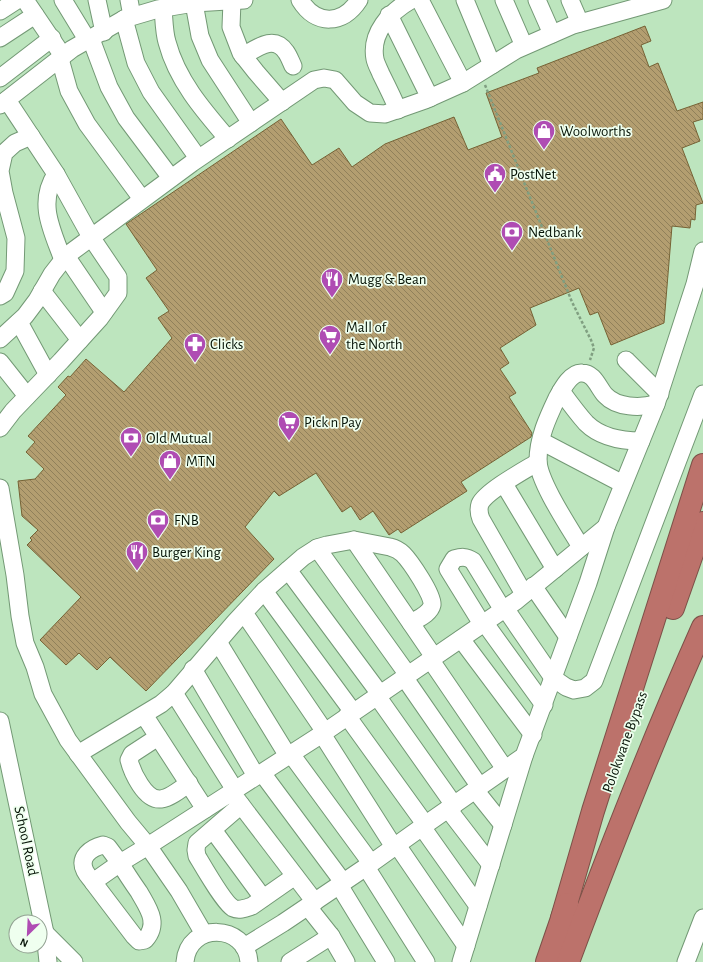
<svg xmlns="http://www.w3.org/2000/svg" width="703" height="962" viewBox="0 0 703 962" font-family="'Alegreya Sans',sans-serif">
<style>
.building{fill:url(#building-back-hatch);stroke:#766235}
.lines{fill:none;stroke-linecap:round;stroke-linejoin:round}
.minor-casing{stroke:#739975;stroke-width:19}
.highway-casing{stroke:#7c5148;stroke-width:24}
.path{stroke:#809f81;stroke-width:2.5;stroke-dasharray:3 2;stroke-linecap:butt}
.minor{stroke:#fff;stroke-width:17}
.highway{stroke:#bc726b;stroke-width:22}
.labels{text-anchor:middle;dominant-baseline:central;stroke-width:3.5;stroke-linejoin:round;paint-order:stroke}
.poi-label{font-size:15px;fill:#061407;stroke:#efffef;text-anchor:start}
.street-label{font-size:15px;fill:#061407;stroke:#efffef}
</style>
<defs>
<pattern id="building-back-hatch" width="6" height="6" patternUnits="userSpaceOnUse"><rect width="6" height="6" fill="#b39e70"/><path d="M-1 5l2 2M0 0l6 6M5-1l2 2" fill="none" stroke="#90805a"/></pattern>
</defs>
<rect width="100%" height="100%" fill="#bde5be"/>
<!-- building -->
<polygon class="building" points="645,26 651,41 641,45 649,67 658,63 677,111 703,102 703,119 693,122 700,141 682,148 703,203 696,205 695,220 691,219 690,228 672,226 664,323 611,345 598,312 590,315 579,288 530,308 536,325 500,348 509,363 500,369 516,393 509,397 532,433 531,437 461,482 467,491 401,533 398,529 389,535 373,511 360,520 351,506 342,512 316,473 279,496 274,491 245,527 274,559 146,691 110,657 97,670 79,653 66,665 40,640 81,597 27,545 32,540 30,538 38,530 22,516 18,481 35,479 44,469 26,452 35,442 28,436 66,395 58,387 68,376 70,377 86,359 124,392 172,338 158,318 169,311 146,278 157,270 126,224 281,119 312,165 339,148 352,167 385,144 454,117 468,150 502,137 486,93 539,73 537,68"/>
<g class="lines">
<!-- minor casing -->
<g class="minor-casing">
<g id="minor">
<polyline points="25,0 63,56"/>
<polyline points="63,0 88,41"/>
<polyline points="97,0 104,32"/>
<polyline points="129,0 132,16"/>
<path d="M300,0c16,26 43,25 59,0"/>
<polyline points="420,0 463,83"/>
<polyline points="465,0 492,65"/>
<polyline points="504,0 524,46"/>
<polyline points="537,0 552,34"/>
<polyline points="570,0 580,23"/>
<polyline points="232,1 231,27 241,53 256,72 282,102"/>
<polyline points="194,3 200,36 210,60 251,123"/>
<path d="M163,8c1,11 1,24 4,34 10,38 36,68 61,97"/>
<polyline points="0,11 17,0"/>
<polyline points="389,15 430,98"/>
<polyline points="124,19 136,63 151,92 198,158"/>
<polyline points="0,38 35,15"/>
<polyline points="91,39 109,87 126,118 171,178"/>
<path d="M243,56c14,-8 31,-22 43,-4 3,4 5,10 7,14"/>
<polyline points="60,59 69,91 87,124 142,199"/>
<polyline points="0,78 52,38"/>
<polyline points="0,105 72,49 124,19 158,9 194,3 244,0"/>
<path d="M398,110c-5,-12 -11,-24 -17,-36 -2,-5 -5,-10 -6,-15 -5,-26 15,-47 36,-59"/>
<path d="M56,174c-19,29 -4,56 7,86"/>
<polyline points="66,256 104,312"/>
<polyline points="42,291 80,340"/>
<polyline points="0,296 5,293 15,271 16,238 4,193 0,171 4,153 15,143 31,136"/>
<polyline points="19,322 48,375"/>
<polyline points="0,339 25,316 37,300 52,274 66,256 192,163 314,80 324,78 335,80 355,103 370,113 385,114 425,100 463,83 516,50 573,25 663,0"/>
<polyline points="626,360 660,394"/>
<polyline points="0,362 27,396"/>
<path d="M561,391c8,11 16,22 25,32 14,14 36,18 55,18"/>
<polyline points="0,428 13,411 61,361 100,318 118,293 118,277 91,237 56,174 7,100"/>
<polyline points="541,441 623,484"/>
<polyline points="504,484 555,569"/>
<polyline points="0,488 15,575 20,616 25,643 35,667 43,694 68,740 128,822 148,846 179,891 204,934"/>
<polyline points="354,540 434,657"/>
<path d="M581,547c-12,-20 -42,-65 -43,-86 0,-23 10,-44 19,-63 5,-9 14,-26 25,-25 12,0 16,14 23,22 12,13 35,13 51,9"/>
<polyline points="317,548 408,675"/>
<polyline points="288,570 380,694"/>
<polyline points="533,586 568,637"/>
<polyline points="264,591 353,712"/>
<path d="M524,594l-43,-75c-2,-5 -3,-9 -1,-15 6,-13 45,-34 58,-42"/>
<polyline points="505,608 553,678 566,687 574,690 585,688 594,681 703,394"/>
<polyline points="244,613 325,732"/>
<polyline points="484,622 544,705"/>
<path d="M482,624l-34,-55 6,-10c7,-2 12,-3 19,2l30,49"/>
<polyline points="461,639 533,735"/>
<polyline points="218,642 288,756"/>
<polyline points="430,659 505,769"/>
<polyline points="193,669 256,776"/>
<polyline points="404,677 480,787"/>
<polyline points="174,693 235,790"/>
<polyline points="377,696 454,805"/>
<polyline points="144,715 205,809"/>
<polyline points="347,716 425,824"/>
<polyline points="0,721 45,933 48,962"/>
<polyline points="322,734 394,847"/>
<path d="M158,737l-26,17 -3,6c3,12 16,41 32,39 9,-1 20,-10 28,-16"/>
<path d="M78,754l83,-50 13,-11 61,-71 29,-31 39,-34 14,-9 10,-3 27,-5 36,7c4,1 9,3 13,7 7,7 31,42 29,51 -2,9 -15,14 -21,18"/>
<polyline points="291,754 371,863"/>
<polyline points="262,773 343,882"/>
<polyline points="475,790 503,825"/>
<polyline points="235,797 315,902"/>
<path d="M241,805l-44,38 -1,7 1,6c6,10 27,47 36,52 6,3 13,0 19,-2l43,-30"/>
<polyline points="448,809 491,865"/>
<polyline points="422,827 478,906"/>
<polyline points="213,830 263,898"/>
<polyline points="397,845 466,946"/>
<path d="M120,863c6,10 12,19 19,29 9,16 21,31 6,48l-6,1 -5,-5 -41,-54z"/>
<polyline points="366,867 426,962"/>
<path d="M93,882c-3,-4 -6,-7 -8,-11 -7,-14 6,-23 18,-26l5,2 12,16 28,-17 174,-112 194,-133 90,-74 50,-123 39,-120 8,-33"/>
<polyline points="339,885 386,962"/>
<polyline points="308,907 331,936 346,962"/>
<polyline points="45,933 74,962"/>
<polyline points="244,947 283,923 366,867 422,827 524,756 588,583 606,527"/>
<path d="M185,962c3,-40 61,-39 64,0"/>
<polyline points="290,962 331,936"/>
<polyline points="461,962 524,756"/>
<polyline points="686,962 703,918"/>
</g>
</g>
<!-- highway casing -->
<g class="highway-casing">
<g id="highway">
<polyline points="673,608 703,523"/>
<polyline points="562,918 593,811 703,465"/>
<polyline points="547,962 567,904"/>
<path d="M568,962c42,-113 86,-225 135,-335"/>
</g>
</g>
<!-- path -->
<polyline class="path" points="485,85 572,302 591,340 594,348 590,360"/>
<!-- minor -->
<use href="#minor" class="minor"/>
<!-- highway -->
<use href="#highway" class="highway"/>
</g>
<!-- icons -->
<defs>
<g id="shop-pin" transform="scale(1.15)"><path d="M0 17L-7.5 6A9.5 9.5 0 1 1 7.5 6Z" fill="#af4cb3" stroke="#efffef"/><path d="M-5-2.5h2.3a2.7 3.5 0 0 1 5.4 0H5L5.5 6h-11ZM-1.5-2.5h3a1.5 2.3 0 0 0-3 0Z" fill="#fff"/></g>
<g id="civic-pin" transform="scale(1.15)"><path d="M0 17L-7.5 6A9.5 9.5 0 1 1 7.5 6Z" fill="#af4cb3" stroke="#efffef"/><path d="M-.6-6.5H3V-4.5H.6V-3L4-1V1h2V6H-6V1h2V-1L-.6-3ZM-1.2 2.5V6h2.4V2.5Z" fill="#fff"/></g>
<g id="bank-pin" transform="scale(1.15)"><path d="M0 17L-7.5 6A9.5 9.5 0 1 1 7.5 6Z" fill="#af4cb3" stroke="#efffef"/><path d="M-6-4H6V4H-6ZM0-2.3a2.3 2.3 0 1 0 0 4.6a2.3 2.3 0 1 0 0-4.6Z" fill="#fff"/></g>
<g id="restaurant-pin" transform="scale(1.15)"><path d="M0 17L-7.5 6A9.5 9.5 0 1 1 7.5 6Z" fill="#af4cb3" stroke="#efffef"/><path d="M-5-6h1v4h1v-4h1v4h1v-4h1v5L-1.5 .5V6h-2V.5L-5-1ZM5-6V6H3V1.5H1.5Q1.5-4 5-6Z" fill="#fff"/></g>
<g id="supermarket-pin" transform="scale(1.15)"><path d="M0 17L-7.5 6A9.5 9.5 0 1 1 7.5 6Z" fill="#af4cb3" stroke="#efffef"/><path d="M-6-5.5h2.5l.6 2H6L4.5 2H-2.5L-4.4-4H-6ZM-1.5 3.2a1.3 1.3 0 1 0 .1 0ZM3 3.2a1.3 1.3 0 1 0 .1 0Z" fill="#fff"/></g>
<g id="pharmacy-pin" transform="scale(1.15)"><path d="M0 17L-7.5 6A9.5 9.5 0 1 1 7.5 6Z" fill="#af4cb3" stroke="#efffef"/><path d="M-2-6h4v4h4v4h-4v4h-4v-4h-4v-4h4Z" fill="#fff"/></g>
</defs>
<g fill-rule="evenodd">
<use href="#shop-pin" x="544" y="131"/>
<use href="#civic-pin" x="495" y="174"/>
<use href="#bank-pin" x="512" y="232"/>
<use href="#restaurant-pin" x="332" y="279"/>
<use href="#supermarket-pin" x="330" y="336"/>
<use href="#pharmacy-pin" x="195" y="344"/>
<use href="#supermarket-pin" x="289" y="422"/>
<use href="#bank-pin" x="131" y="438"/>
<use href="#shop-pin" x="170" y="461"/>
<use href="#bank-pin" x="158" y="520"/>
<use href="#restaurant-pin" x="137" y="552"/>
</g>
<g class="labels">
<!-- poi labels -->
<g class="poi-label">
<text x="560" y="131">Woolworths</text>
<text x="510" y="174">PostNet</text>
<text x="528" y="232">Nedbank</text>
<text x="348" y="279">Mugg &amp; Bean</text>
<text x="346" y="327">Mall of<tspan x="346" dy="17">the North</tspan></text>
<text x="210" y="344">Clicks</text>
<text x="304" y="422">Pick n Pay</text>
<text x="146" y="438">Old Mutual</text>
<text x="186" y="461">MTN</text>
<text x="174" y="520">FNB</text>
<text x="152" y="552">Burger King</text>
</g>
<!-- street labels -->
<g class="street-label">
<text transform="translate(625 742) rotate(-70)">Polokwane Bypass</text>
<text transform="translate(26 841) rotate(78)">School Road</text>
</g>
</g>
<!-- north arrow -->
<g transform="translate(28 934) rotate(204)"><circle r="19" fill="#efffef" stroke="#92a192"/>
<path d="M0-3L7 15L0 10L-7 15Z" fill="#af4cb3"/>
<text y="-6" font-size="11" font-weight="bold" text-anchor="middle" fill="#061407">N</text>
</g>
</svg>
